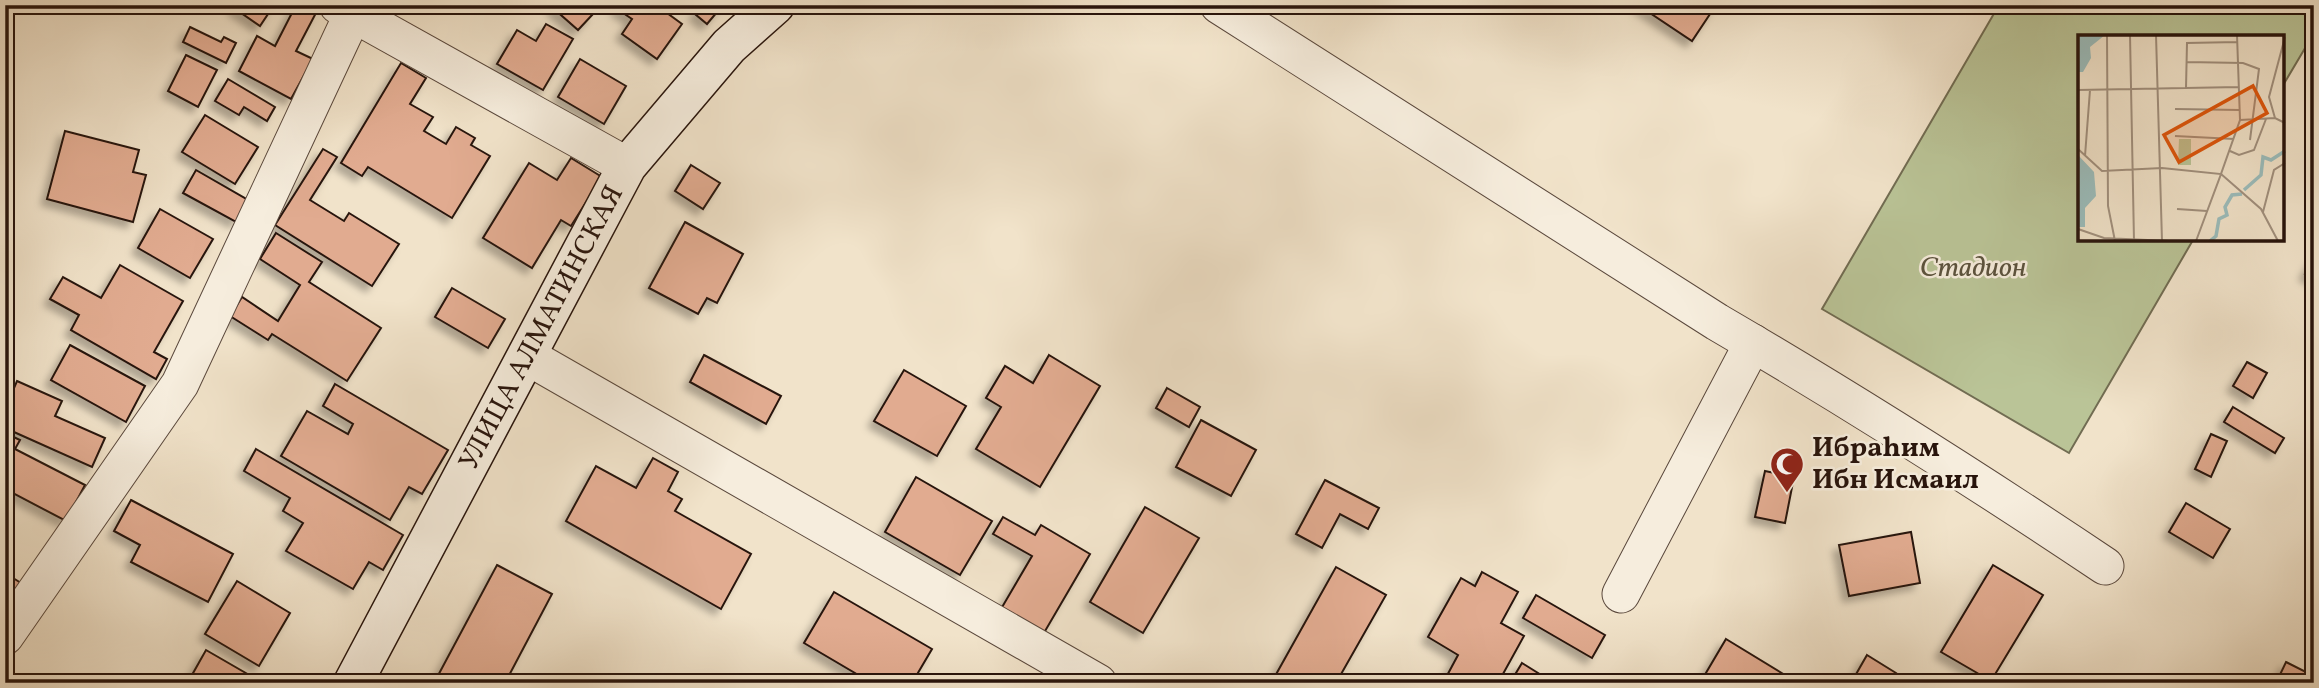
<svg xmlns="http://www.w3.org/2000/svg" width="2319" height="688" viewBox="0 0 2319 688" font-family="Vollkorn,serif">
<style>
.green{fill:#bac497;stroke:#716c52;stroke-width:2}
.building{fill:#e1ab90;stroke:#28140c;stroke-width:2;filter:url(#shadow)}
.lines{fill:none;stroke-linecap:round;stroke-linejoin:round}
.street-casing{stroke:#5a483c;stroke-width:39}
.secondary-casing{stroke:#28140c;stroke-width:41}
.street{stroke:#f6eddd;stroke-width:37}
.secondary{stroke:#f6eddd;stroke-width:38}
.labels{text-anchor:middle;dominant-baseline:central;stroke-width:5;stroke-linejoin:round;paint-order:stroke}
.park-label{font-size:28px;font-style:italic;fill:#5b523d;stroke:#f6eddd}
.street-label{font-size:28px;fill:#28140c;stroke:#f6eddd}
.poi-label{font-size:28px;font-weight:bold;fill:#28140c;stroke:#f6eddd;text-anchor:start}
.inset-river{fill:none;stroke:#9bbdbc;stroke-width:3.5}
.inset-road{fill:none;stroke:#a1907e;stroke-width:2}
.view{fill:#de560c;fill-opacity:0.15;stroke:#de560c;stroke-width:3.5}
.inset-edge{fill:none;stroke:#28140c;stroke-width:3.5}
</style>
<defs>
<filter id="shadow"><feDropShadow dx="-6" dy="6" stdDeviation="3.5" flood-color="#0004"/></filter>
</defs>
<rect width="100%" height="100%" fill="#f1e3ca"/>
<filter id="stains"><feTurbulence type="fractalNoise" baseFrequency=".00286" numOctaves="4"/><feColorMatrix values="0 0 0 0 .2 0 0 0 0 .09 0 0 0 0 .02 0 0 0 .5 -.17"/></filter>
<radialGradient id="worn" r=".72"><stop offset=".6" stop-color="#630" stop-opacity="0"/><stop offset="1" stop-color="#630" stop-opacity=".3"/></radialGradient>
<!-- green -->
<polygon class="green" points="1999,5 2314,5 2314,33 2282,87 2282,37 2079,37 2079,240 2193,240 2069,453 1822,309"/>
<!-- building -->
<g class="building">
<polygon points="235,5 274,5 260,26 234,8"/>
<polygon points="296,5 312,5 318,9 296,51 313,59 291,99 239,71 257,36 275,46"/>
<polygon points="555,5 583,5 593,14 578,30 553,8"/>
<polygon points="619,5 656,5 682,24 657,59 622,34 632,19 617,9"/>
<polygon points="702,5 723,5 707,24 695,14"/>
<polygon points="1638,5 1716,5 1692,41"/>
<polygon points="546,24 573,39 543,90 497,64 517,30 536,41"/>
<polygon points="190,27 221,42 224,37 236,43 226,63 183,42"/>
<polygon points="186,55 217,70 198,107 168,91"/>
<polygon points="580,59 626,86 604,124 558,97"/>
<polygon points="401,63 426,78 410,104 433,117 424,131 446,144 456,127 475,138 471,145 490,156 452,218 368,167 362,176 341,163"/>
<polygon points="228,79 275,107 267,121 244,107 239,115 215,101"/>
<polygon points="205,115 258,147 235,184 182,152"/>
<polygon points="65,131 139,150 133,172 146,175 133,222 47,199"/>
<polygon points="323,149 337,157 310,200 344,221 349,213 399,244 372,286 275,225"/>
<polygon points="571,158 602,177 571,226 561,220 532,268 483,238 529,163 557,180"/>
<polygon points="691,165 720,183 703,209 675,191"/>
<polygon points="196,170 248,200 236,222 183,193"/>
<polygon points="160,209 213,239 190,278 138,248"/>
<polygon points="685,222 743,254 717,303 707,298 698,314 649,288"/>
<polygon points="276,233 322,262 309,282 381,328 347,381 272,334 268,340 230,316 242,297 278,321 300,285 260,259"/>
<polygon points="2314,259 2314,279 2305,274"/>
<polygon points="120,265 183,301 154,352 167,359 156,379 71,330 79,315 50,299 63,277 101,298"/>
<polygon points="452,288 505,319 488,348 435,317"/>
<polygon points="70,345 145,386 126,422 51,380"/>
<polygon points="704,355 781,396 766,424 690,382"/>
<polygon points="1049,355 1100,386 1040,487 976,449 1001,407 986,398 1005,366 1033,383"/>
<polygon points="2247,362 2267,373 2253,398 2233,386"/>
<polygon points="904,370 966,406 937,456 874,421"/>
<polygon points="17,381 62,401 55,416 105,438 92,467 5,428 5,409"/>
<polygon points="335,384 448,450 422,494 409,487 390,520 281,456 307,411 348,434 353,424 323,406"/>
<polygon points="1167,388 1200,407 1189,427 1156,408"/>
<polygon points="2233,407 2284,438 2275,453 2224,422"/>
<polygon points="1201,420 1256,450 1231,496 1176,467"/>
<polygon points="5,433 20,440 15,449 85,485 66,521 5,489"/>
<polygon points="2211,434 2227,441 2211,477 2195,469"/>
<polygon points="256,449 403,535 383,570 369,562 353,589 286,551 303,523 283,511 290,498 244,471"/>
<polygon points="653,458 678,472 668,491 682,499 675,511 751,554 721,609 566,521 596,466 636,488"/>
<polygon points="1765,471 1794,477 1785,523 1755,517"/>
<polygon points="916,477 992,521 960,575 885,532"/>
<polygon points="1325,480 1379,508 1368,529 1340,514 1322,548 1296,534"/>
<polygon points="131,500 233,554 208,602 131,562 140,545 114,531"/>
<polygon points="2186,503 2230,529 2213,558 2169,532"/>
<polygon points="1145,507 1199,538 1143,633 1090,602"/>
<polygon points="1003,517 1035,535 1041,525 1090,554 1041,638 998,614 1032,556 993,534"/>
<polygon points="1911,532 1920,583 1849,596 1839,545"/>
<polygon points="497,565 552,594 505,683 434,683"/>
<polygon points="1993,565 2043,595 1991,681 1941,652"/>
<polygon points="1336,567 1386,595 1336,683 1282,683 1274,678"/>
<polygon points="1482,572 1518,592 1501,623 1524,636 1498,683 1443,683 1458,655 1428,637 1461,578 1475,586"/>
<polygon points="5,573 21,583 5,608"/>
<polygon points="237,581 290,613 259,666 205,634"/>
<polygon points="834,592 932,649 912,683 872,683 804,643"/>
<polygon points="1536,595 1605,635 1592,658 1523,618"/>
<polygon points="1726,639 1798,683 1700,683"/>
<polygon points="206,650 263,683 205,683 192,675"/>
<polygon points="1867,655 1896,673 1890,683 1851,683"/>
<polygon points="2286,662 2314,676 2314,683 2276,683"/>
<polygon points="1522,663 1554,683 1510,683"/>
</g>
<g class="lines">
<!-- street casing -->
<g class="street-casing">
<g id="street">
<polyline points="338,5 627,166"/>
<path d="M1219,5l498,317c132,77 261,159 388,244"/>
<polyline points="527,356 1098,683"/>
<polyline points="1621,594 1753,343"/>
<polyline points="5,636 180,384 357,5"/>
</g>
</g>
<!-- secondary casing -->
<g class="secondary-casing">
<polyline id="secondary" points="353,683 627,166 729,46 775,5"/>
</g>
<!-- street -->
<use href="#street" class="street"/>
<!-- secondary -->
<use href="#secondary" class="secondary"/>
</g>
<!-- icons -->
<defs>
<g id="mosque-pin" transform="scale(1.75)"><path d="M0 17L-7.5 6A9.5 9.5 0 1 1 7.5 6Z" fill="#8f2418" stroke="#f6eddd"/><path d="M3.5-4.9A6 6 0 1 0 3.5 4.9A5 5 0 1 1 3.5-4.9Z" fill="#fff"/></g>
</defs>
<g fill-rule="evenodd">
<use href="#mosque-pin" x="1787" y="464"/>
</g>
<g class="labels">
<!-- park labels -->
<g class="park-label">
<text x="1973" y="268">Стадион</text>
</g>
<!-- street labels -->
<g class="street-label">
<text transform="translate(542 328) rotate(-62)">УЛИЦА АЛМАТИНСКАЯ</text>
</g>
<!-- poi labels -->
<g class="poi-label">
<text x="1812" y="448">Ибраһим<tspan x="1812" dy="32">Ибн Исмаил</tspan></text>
</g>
</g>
<!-- overview -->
<g transform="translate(2078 35)">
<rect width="206" height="206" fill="#f1e3ca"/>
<path d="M101,104h12v26h-13z" fill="#bac497"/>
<path d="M0,0h27l-15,12 1,11 -8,14h-5zM0,120l16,17 2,24 -11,12v19h-7z" fill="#9bbdbc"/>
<path class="inset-river" d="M166,155l17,-15 2,-18 8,3 14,-9M132,206l6,-5 3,-17 8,-4 -2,-8 7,-12 10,-1"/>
<path class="inset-road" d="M29,0l1,171 7,35M52,0l4,206M78,0l6,206M159,0l3,85 -19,54 40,35 17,32M108,27l57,1 16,6 -9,71M108,53l1,-45 51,-1M0,55l161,-3M97,74l65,1M197,83l-6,-21 16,-60M162,85l35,-2 10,5M97,101l59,3M0,114l24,22 60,-3 59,6 -25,67M152,116l9,4 15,-5 12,-31M7,121l5,-66M99,174l30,2M185,177l11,-42 11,-7M0,194l26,9 65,3"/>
<path class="view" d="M175,51l14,27 -88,49 -15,-27z"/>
<rect width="206" height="206" class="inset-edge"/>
</g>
<!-- margin -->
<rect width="2319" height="688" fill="none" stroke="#f1e3ca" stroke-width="28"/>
<rect x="7" y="7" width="2305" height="674" fill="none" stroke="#28140c" stroke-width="3.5"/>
<rect x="14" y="14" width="2291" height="660" fill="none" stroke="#28140c" stroke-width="2"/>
<rect width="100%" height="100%" filter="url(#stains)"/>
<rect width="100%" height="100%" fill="url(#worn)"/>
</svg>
